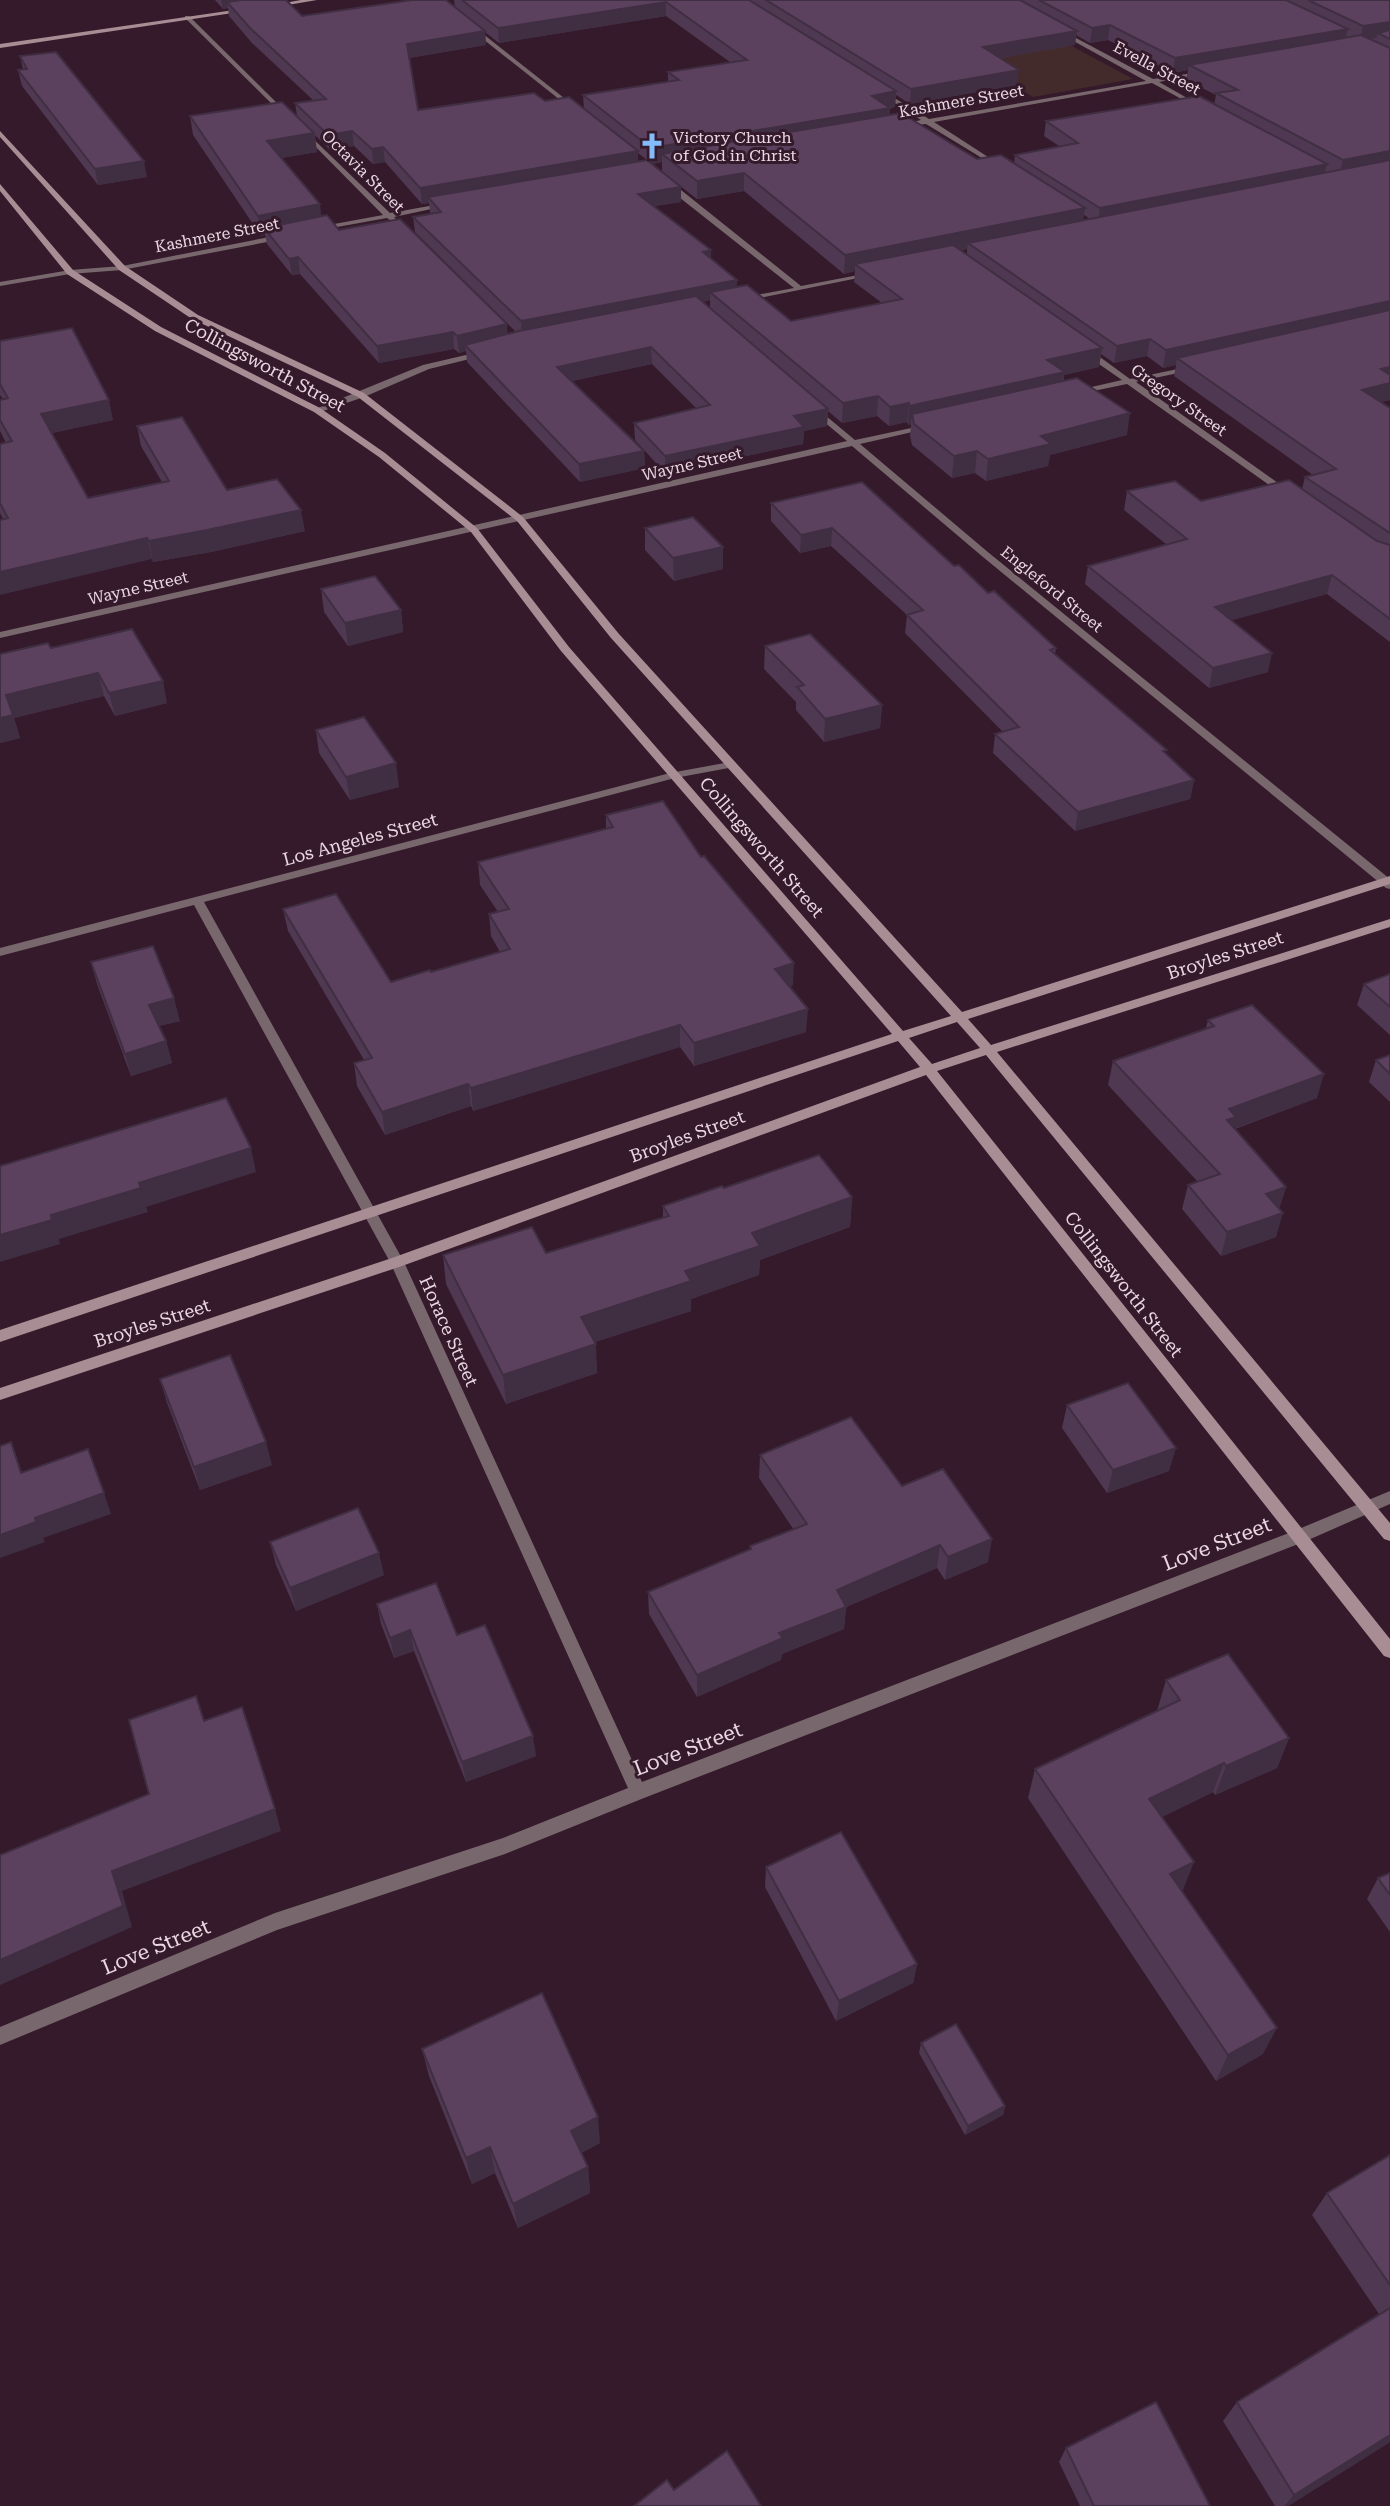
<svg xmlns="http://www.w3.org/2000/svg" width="1390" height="2506" viewBox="0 0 1390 2506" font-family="'Roboto Serif',serif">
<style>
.green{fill:#432b2c}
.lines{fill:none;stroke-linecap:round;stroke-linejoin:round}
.street{fill:#78676c;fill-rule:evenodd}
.secondary{fill:#a88d94;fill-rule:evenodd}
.wall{fill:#4f3851;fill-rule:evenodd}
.shaded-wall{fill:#402e42}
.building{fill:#5c415e;stroke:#402e42;stroke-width:2}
.labels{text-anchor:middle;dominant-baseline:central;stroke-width:6;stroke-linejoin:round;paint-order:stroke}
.far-street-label{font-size:16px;fill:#ead7e2;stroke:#351a2b}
.far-poi-label{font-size:16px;fill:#ead7e2;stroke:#351a2b;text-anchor:start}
.street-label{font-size:18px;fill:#ead7e2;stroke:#351a2b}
.near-street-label{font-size:21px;fill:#ead7e2;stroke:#351a2b}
</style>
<rect width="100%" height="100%" fill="#351a2b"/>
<!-- green -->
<polygon class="green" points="1070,45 1133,79 1033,97 999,77 946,66"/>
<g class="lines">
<!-- street -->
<g class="street">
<polygon points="185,16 189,16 288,114 288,116 284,116 185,18"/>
<polygon points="469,26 473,26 578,109 578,111 574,111 469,28"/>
<polygon points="1061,30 1153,79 1207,71 1205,74 1159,82 1203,107 1198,108 1152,83 934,122 1002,166 1000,169 926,124 899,127 899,125 921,120 878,92 883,91 929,119 1146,81 1059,33"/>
<polygon points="303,129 390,213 446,203 450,205 394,217 397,220 393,222 387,218 315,231 315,227 318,227 383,215 301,132"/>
<polygon points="665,182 671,182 801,286 874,272 878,274 740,302 740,298 794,288 665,186"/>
<polygon points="285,234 288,234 288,238 122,270 70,274 0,286 0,282 70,270 122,266"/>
<polygon points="1083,349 1089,349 1130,379 1197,365 1197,369 1136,382 1292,493 1292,497 1286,497 1127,384 1074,395 1074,391 1122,380 1083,353"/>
<polygon points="483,351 486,351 486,355 429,369 364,397 320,412 313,410 423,365"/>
<polygon points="814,406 855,440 930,424 930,428 860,444 989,553 1390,879 1390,889 1386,888 983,557 852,446 0,638 0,632 847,441 811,411 811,407"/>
<polygon points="730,762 734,763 734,767 675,778 204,902 404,1262 642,1782 1294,1531 1390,1491 1390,1504 1306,1541 644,1798 505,1854 277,1930 0,2045 0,2027 275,1913 503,1838 628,1788 390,1262 194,905 0,956 0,948 670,773"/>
</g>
<!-- secondary -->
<g class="secondary">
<polygon points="301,0 317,0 270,8 267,6"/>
<polygon points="248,8 246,11 0,48 0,44"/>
<path d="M0,131l125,135 73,49 166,78 159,124 96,117 343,378 428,-136v8l-422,135 23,26 399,-126v8l-393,125 393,471v18l-6,-2 -398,-484 -49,16 453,568v19l-6,-2 -458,-581 -524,191 -402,134v-12l392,-130 528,-191 -22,-26 -898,301v-12l892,-296 -331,-383 -90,-119 -92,-75 -65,-45 -159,-81 -88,-57 -67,-83v-7l73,86 88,57 159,81 65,45 92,75 92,119 334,384 48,-15 -340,-378 -94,-117 -159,-124 -166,-78 -73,-49 -119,-133zM957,1022l23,26 -48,16 -23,-26z"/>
</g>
</g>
<!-- wall -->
<g class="wall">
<path d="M215,0h71l16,16 153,-9 -1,-7h936v400l-9,2 9,6v234l-63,-48 -95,26 36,52 -59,16 -124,-104 3,-18 79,-21 -43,-35 3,-19 74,10 101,-12 3,-12 8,-2 -139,-99 2,-11 -13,3 -16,-12 -33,7 -13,-9 -2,13 -35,8v6l63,54 -77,20 -2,11 -62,15 -11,-8 -23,5 -40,-33 -2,-9 1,-12 -3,1 -1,-3 -18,4 -12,-10 -35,7 -14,-12 -1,15 -23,5 -1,13 -138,29 -30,-33 -1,-17 62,-15 -44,-44 -80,17 72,70 1,17 -65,14 -113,-120 -1,-11 -7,2 -5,-4 -75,14 -79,-89 -8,1 -25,-31 -2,-9 -4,1 -68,-101 -3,-19h107l-2,-13 19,-2 -62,-58 -23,-27 -1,-8 -5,1zM666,16l64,46 -62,10v10l-85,13 1,14 -39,-8 -127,9 -9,-52 77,-13 -1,-13 14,11zM1076,35l14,8 18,-3 65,33 15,-3 -2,10 30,15 -2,10 -168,16 -2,15 15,10 -44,9 -1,9 -37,-5 -88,-44 1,-7 5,-1 1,-12 14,9 107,-19 -16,-27 74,-13zM315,135l15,15 24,-4 19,18 12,-2 37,42 7,-1 1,9 1,2 -18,3 2,15 101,100 -9,2 -168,-104 -17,-14 -41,-58 36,-6zM638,153l9,7 -9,2zM662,162v10l35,27 47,-8 100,83 11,-3 -1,11 28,21 -91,18 -55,-34 1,-7 -26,-21 -57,-53 27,-4v-15l-29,-23zM1084,215l6,4 -7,1zM966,249h1v5l-6,-3zM710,300v8l-7,-6z"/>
<polygon points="20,56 147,177 98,185 22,86 18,70 23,69"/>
<polygon points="0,341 113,420 52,433 88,498 162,482 141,446 137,426 227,490 305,531 211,552 153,562 152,559 3,519 0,513 0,444 6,443 0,431 0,400 3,399 0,395"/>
<polygon points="771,503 954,566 988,593 1056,648 1055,654 1166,754 1194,780 1190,799 1075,831 993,753 995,734 1003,732 905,633 907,615 831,546 800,553 771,521"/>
<polygon points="645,528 723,547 723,569 674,581 645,550"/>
<polygon points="321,589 401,610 403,632 348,646 324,612"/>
<polygon points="765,646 882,705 880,728 824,742 796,710 796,702 764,669"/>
<polygon points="51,648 167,703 115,716 104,696 14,718 20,738 0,743"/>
<polygon points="316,730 399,787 350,800 319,753"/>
<polygon points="606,815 701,857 793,985 789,987 806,1032 694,1066 680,1047 473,1111 471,1106 385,1135 357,1086 354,1063 364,1060 288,931 283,909 391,982 431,972 500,952 491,936 489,914 498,912 480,885 478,862 606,829"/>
<polygon points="91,962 180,1021 159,1026 166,1041 172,1063 131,1076 97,984"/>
<polygon points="1390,974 1390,1035 1357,1005 1364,984"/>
<polygon points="1208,1020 1317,1098 1235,1129 1286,1187 1279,1209 1276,1237 1221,1256 1182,1209 1188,1185 1198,1182 1108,1085 1113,1061 1206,1028"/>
<polygon points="1390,1055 1390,1102 1369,1082 1376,1060"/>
<polygon points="724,1188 852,1197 850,1227 760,1260 759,1275 691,1299 691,1311 595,1342 597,1373 506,1404 446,1284 443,1255 546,1253 663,1218 663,1206"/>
<polygon points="160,1379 272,1465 200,1490 167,1403"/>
<polygon points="1067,1405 1169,1471 1107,1493 1062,1428"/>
<polygon points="760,1455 902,1486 988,1562 945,1580 937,1568 846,1607 844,1629 782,1654 781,1660 697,1697 649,1614 648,1592 750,1550 750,1546 794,1530 759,1478"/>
<polygon points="270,1542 384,1575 296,1611 276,1565"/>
<polygon points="377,1604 457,1635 536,1756 466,1782 414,1651 394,1658 381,1624"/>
<polygon points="1166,1680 1289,1738 1277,1768 1215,1795 1213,1792 1162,1817 1183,1890 1182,1891 1263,2054 1216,2081 1028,1798 1035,1769 1157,1711"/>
<polygon points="766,1867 917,1964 913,1983 836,2021 765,1887"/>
<polygon points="1390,1873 1390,1932 1367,1899 1378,1878"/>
<polygon points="921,2043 1005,2106 1003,2115 965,2135 919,2053"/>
<polygon points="422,2049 600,2143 581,2153 588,2167 590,2193 518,2228 495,2173 472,2184 429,2076"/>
<polygon points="1390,2155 1390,2442 1288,2506 1275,2506 1223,2421 1237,2402 1379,2314 1312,2215 1327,2193"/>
<polygon points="1066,2448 1210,2506 1080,2506 1059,2462"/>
</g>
<!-- shaded-wall -->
<g class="shaded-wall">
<polygon points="221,0 275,0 227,2 228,8 223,9"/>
<polygon points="666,2 666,16 499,43 498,28"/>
<polygon points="1390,22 1390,36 1378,33 1376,38 1360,40 1363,26"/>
<polygon points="1110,25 1108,40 1090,43 1092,28"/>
<polygon points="1348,29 1344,44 1189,65 1188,70 1173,73 1175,58"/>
<polygon points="485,31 486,45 408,58 407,44"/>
<polygon points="1077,31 1075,45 982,61 983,47"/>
<polygon points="1019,70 1017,85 910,104 911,89"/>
<polygon points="896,91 895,107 890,108 889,123 662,154 662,162 652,164 651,148 872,96"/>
<polygon points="352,131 354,146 330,150 328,135"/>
<polygon points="314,133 317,152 270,160 267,141"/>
<polygon points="383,147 385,162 373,164 372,149"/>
<polygon points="638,151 638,166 428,197 429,203 422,204 420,188"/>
<polygon points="1390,151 1390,164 1339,176 1343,160"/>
<polygon points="144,161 147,177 98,185 95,169"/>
<polygon points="1327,164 1323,180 1098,224 1100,208"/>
<polygon points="744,173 744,191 697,199 697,181"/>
<polygon points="681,187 681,202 638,209 638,194"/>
<polygon points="320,204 322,223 264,228 265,235 261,236 258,216"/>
<polygon points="1085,208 1082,227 968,243 967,249 863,270 855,264 855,271 844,274 845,255"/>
<polygon points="711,250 711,266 703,252"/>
<polygon points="298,257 300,274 292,275 289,259"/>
<polygon points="737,280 736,295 710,292 710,300 522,337 521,321"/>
<polygon points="1390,301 1390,315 1177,358 1176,365 1163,368 1166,350"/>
<polygon points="507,324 508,341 465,345 466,351 459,353 457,336"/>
<polygon points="453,332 454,349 379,363 377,346"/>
<polygon points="1150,339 1147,356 1114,363 1117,346"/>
<polygon points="651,347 652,364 558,384 557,367"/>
<polygon points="1102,348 1099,367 1064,375 1062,391 912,414 911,424 908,425 909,406 1047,360"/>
<polygon points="1390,367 1390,400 1358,407 1362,390 1381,369"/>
<polygon points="878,396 877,416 842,423 843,403"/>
<polygon points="109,400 113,420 46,434 41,414"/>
<polygon points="909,403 907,422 889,426 890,407"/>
<polygon points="828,409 827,426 804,431 803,444 665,473 665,456 794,416"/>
<polygon points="1130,413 1127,435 1050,455 1048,466 986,481 988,459 1041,436"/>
<polygon points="644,451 645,468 580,482 579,464"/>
<polygon points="977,451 975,473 952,478 954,456"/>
<polygon points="301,510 305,531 211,552 153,562 149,541"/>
<polygon points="832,528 831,546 800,553 801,535"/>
<polygon points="147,538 152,559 0,595 0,572"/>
<polygon points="723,547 723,569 674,581 673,558"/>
<polygon points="1332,575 1327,594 1211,626 1215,607"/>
<polygon points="401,610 403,632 348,646 345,623"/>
<polygon points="1272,653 1268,672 1209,688 1213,668"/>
<polygon points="98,673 104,696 14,718 20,738 0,743 0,718 6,695"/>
<polygon points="163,681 167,703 115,716 109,693"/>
<polygon points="882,705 880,728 824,742 825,719"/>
<polygon points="396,763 399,787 350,800 346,777"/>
<polygon points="1194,780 1190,799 1075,831 1078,812"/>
<polygon points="794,963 793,985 774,991 775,969"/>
<polygon points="174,998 180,1021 154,1027 149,1005"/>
<polygon points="808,1009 806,1032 694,1066 694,1043"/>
<polygon points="680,1025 680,1047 473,1111 471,1088"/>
<polygon points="166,1041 172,1063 131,1076 125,1054"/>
<polygon points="1324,1074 1317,1098 1233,1129 1221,1144 1229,1109"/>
<polygon points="468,1084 471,1106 385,1135 382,1112"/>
<polygon points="251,1148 256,1172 146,1207 148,1212 59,1239 60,1244 0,1262 0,1235 51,1215 139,1183"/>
<polygon points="1286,1187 1278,1211 1266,1194"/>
<polygon points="852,1197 850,1227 760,1260 759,1275 691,1299 691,1311 583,1346 581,1317 685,1271 752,1233"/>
<polygon points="1283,1213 1276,1237 1221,1256 1227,1232"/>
<polygon points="596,1344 597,1373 506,1404 503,1375"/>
<polygon points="11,1442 19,1463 29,1493 21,1473"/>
<polygon points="266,1442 272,1465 200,1490 194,1467"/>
<polygon points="1176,1448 1169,1471 1107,1493 1113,1470"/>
<polygon points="104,1493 111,1514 43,1538 45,1542 0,1558 0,1535 35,1518"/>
<polygon points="992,1539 988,1562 945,1580 948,1557"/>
<polygon points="940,1545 937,1568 846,1607 844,1629 782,1654 781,1660 697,1697 697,1675 779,1633 837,1590"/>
<polygon points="379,1553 384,1575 296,1611 290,1588"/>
<polygon points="410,1630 414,1651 394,1658 390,1638"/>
<polygon points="533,1736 536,1756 466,1782 462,1762"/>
<polygon points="1289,1738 1277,1768 1215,1795 1226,1766"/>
<polygon points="1224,1763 1213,1792 1140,1828 1149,1799"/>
<polygon points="275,1809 281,1831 122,1891 132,1927 0,1985 0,1960 112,1871"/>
<polygon points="1194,1862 1183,1890 1160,1902 1170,1874"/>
<polygon points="917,1964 913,1983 836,2021 839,2001"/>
<polygon points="1277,2028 1263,2054 1216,2081 1228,2055"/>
<polygon points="1005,2106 1003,2115 965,2135 968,2126"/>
<polygon points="598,2117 600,2143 574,2157 571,2131"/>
<polygon points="490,2147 495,2173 472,2184 466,2158"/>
<polygon points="588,2167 590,2193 518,2228 513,2204"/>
<polygon points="1390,2435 1390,2442 1288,2506 1284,2506 1294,2495"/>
</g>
<!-- building -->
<g class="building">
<polygon points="241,0 286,0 302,16 412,0 446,0 485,31 407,44 418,110 534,93 545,101 569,97 638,151 420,188 383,147 372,149 352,131 328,135 295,103 326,99 250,28 227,2"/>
<polygon points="462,0 749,0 896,91 872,96 890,108 651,148 583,95 679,80 668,72 747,60 666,2 498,28"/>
<polygon points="766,0 1020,0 1077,31 983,47 1019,70 911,89"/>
<polygon points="1039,0 1286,0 1348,29 1175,58 1110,25 1092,28"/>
<polygon points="1308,0 1390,0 1390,22 1363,26"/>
<polygon points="1390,30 1390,39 1378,33"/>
<polygon points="1361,35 1390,48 1390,151 1343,160 1216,93 1238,90 1189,65"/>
<polygon points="56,52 144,161 95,169 18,70 27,69 20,56"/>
<polygon points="1199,96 1327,164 1100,208 1015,155 1078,143 1046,121"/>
<polygon points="282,102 314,133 267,141 320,204 258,216 190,116"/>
<polygon points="901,113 977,159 1001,155 1085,208 845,255 744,173 697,181 662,154"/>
<polygon points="647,160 681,187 638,194 711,250 703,252 737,280 521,321 413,217 441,212 428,197"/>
<polygon points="1390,160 1390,301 1166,350 1150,339 1117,346 968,243"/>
<polygon points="327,215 339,230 400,219 507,324 457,336 453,332 377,346 298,257 289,259 264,228"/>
<polygon points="953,245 1102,348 1047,360 1065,372 909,406 909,403 890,407 878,396 843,403 710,292 747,285 791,321 902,299 855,264"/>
<polygon points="696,296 828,409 794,416 804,427 665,456 634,423 710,405 651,347 557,367 644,451 579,464 465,345 519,331"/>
<polygon points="1390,310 1390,367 1381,369 1390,375 1390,383 1362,390 1390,408 1390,533 1305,477 1336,469 1177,358"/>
<polygon points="72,328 109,400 41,414 88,498 169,481 137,426 182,417 227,490 277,479 301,510 207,530 149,541 147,538 0,572 0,520 8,518 0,503 0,444 12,441 0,420 0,400 8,398 0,384 0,341"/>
<polygon points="1077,378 1130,413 1041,436 1051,444 988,459 977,451 954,456 914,424 912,414"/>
<polygon points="1289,480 1377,541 1390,545 1390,619 1332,575 1215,607 1272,653 1213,668 1088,566 1187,539 1127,491 1175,481 1201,501"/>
<polygon points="862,482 954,566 959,565 988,593 994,591 1056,648 1050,650 1167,750 1163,751 1194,780 1078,812 995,734 1019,727 907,615 923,610 832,528 801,535 771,503"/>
<polygon points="693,517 723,547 673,558 645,528"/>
<polygon points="375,576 401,610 345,623 321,589"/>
<polygon points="132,629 163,681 109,693 98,673 6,695 13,715 0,718 0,654 48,643 51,648"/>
<polygon points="810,634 882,705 825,719 797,687 804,685 765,646"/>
<polygon points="364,717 396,763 346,777 316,730"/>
<polygon points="663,801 701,857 704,856 794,963 775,969 808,1009 694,1043 680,1025 471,1088 468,1084 382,1112 354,1063 372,1058 283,909 336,894 391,982 430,970 431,972 510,949 489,914 509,909 478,862 613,827 606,815"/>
<polygon points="153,946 174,998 149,1005 166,1041 125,1054 91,962"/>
<polygon points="1390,974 1390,1007 1364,984"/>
<polygon points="1252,1005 1324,1074 1229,1109 1236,1117 1227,1120 1286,1187 1266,1194 1283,1213 1227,1232 1188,1185 1220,1174 1113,1061 1214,1026 1208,1020"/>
<polygon points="1390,1055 1390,1074 1376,1060"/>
<polygon points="226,1098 251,1148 139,1183 141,1188 51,1215 52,1220 0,1235 0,1166"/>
<polygon points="819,1155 852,1197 752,1233 760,1246 685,1271 691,1281 581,1317 596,1344 503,1375 443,1255 532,1227 546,1253 669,1216 663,1206 722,1186 724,1188"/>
<polygon points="230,1355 266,1442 194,1467 160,1379"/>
<polygon points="1128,1383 1176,1448 1113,1470 1067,1405"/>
<polygon points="851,1417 902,1486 943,1469 992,1539 948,1557 940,1545 837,1590 846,1607 779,1633 783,1638 697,1675 648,1592 751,1549 750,1546 807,1524 760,1455"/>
<polygon points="11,1442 21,1473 88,1449 104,1493 35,1518 36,1522 0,1535 0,1446"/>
<polygon points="358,1508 379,1553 290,1588 270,1542"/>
<polygon points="436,1583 457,1635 485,1625 533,1736 462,1762 410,1630 390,1638 377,1604"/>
<polygon points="1228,1654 1289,1738 1226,1766 1224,1763 1149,1799 1194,1862 1170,1874 1277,2028 1228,2055 1035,1769 1180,1700 1166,1680"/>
<polygon points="196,1696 204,1721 242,1707 275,1809 112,1871 123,1906 0,1960 0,1855 149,1794 129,1720"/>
<polygon points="841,1832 917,1964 839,2001 766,1867"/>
<polygon points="1390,1873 1390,1895 1378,1878"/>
<polygon points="542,1993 598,2117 571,2131 588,2167 513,2204 490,2147 466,2158 422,2049"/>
<polygon points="956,2024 1005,2106 968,2126 921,2043"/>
<polygon points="1390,2155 1390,2285 1327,2193"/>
<polygon points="1390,2308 1390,2435 1294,2495 1237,2402"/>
<polygon points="1156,2402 1210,2506 1094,2506 1066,2448"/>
<polygon points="727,2451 761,2506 634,2506 667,2480 674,2490"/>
</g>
<!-- icons -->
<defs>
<g id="church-bare" transform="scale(2.1)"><path d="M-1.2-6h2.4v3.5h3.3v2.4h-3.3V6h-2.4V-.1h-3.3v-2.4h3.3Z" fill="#84bcfb" stroke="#351a2b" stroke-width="2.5" paint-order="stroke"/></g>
</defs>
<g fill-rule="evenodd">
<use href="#church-bare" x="652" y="146"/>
</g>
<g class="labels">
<!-- far-street labels -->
<g class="far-street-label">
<text transform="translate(1157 68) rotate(28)">Evella Street</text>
<text transform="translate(961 101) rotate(-10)">Kashmere Street</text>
<text transform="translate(363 171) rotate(45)">Octavia Street</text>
<text transform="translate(217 235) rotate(-11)">Kashmere Street</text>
<text transform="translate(1179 400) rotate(35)">Gregory Street</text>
<text transform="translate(692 464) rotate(-13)">Wayne Street</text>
<text transform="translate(138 588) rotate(-13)">Wayne Street</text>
<text transform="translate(1052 589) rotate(39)">Engleford Street</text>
</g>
<!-- far-poi labels -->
<g class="far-poi-label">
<text x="673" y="137">Victory Church<tspan x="673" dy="18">of God in Christ</tspan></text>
</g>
<!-- street labels -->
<g class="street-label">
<text transform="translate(265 365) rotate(28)">Collingsworth Street</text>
<text transform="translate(360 839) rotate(-15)">Los Angeles Street</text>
<text transform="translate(762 847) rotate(49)">Collingsworth Street</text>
<text transform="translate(1225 955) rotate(-18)">Broyles Street</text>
<text transform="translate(687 1136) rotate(-20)">Broyles Street</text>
<text transform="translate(1124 1284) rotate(52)">Collingsworth Street</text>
<text transform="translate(152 1323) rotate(-18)">Broyles Street</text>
<text transform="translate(449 1331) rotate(66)">Horace Street</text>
</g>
<!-- near-street labels -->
<g class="near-street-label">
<text transform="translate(1217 1544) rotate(-21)">Love Street</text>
<text transform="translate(688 1749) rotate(-21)">Love Street</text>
<text transform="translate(156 1947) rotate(-22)">Love Street</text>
</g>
</g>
</svg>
